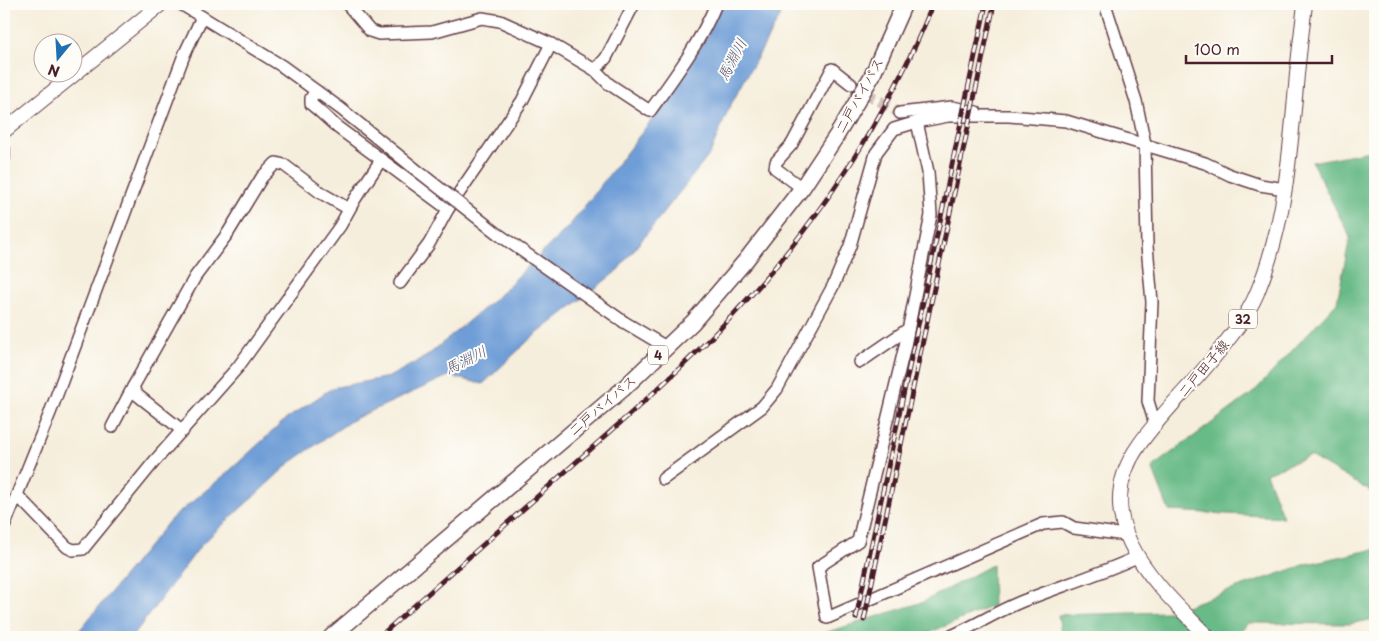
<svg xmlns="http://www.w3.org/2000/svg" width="1379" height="641" viewBox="0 0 1379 641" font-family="'Playpen Sans','Klee One',sans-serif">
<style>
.forest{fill:#67ba86;stroke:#586c58}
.water{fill:#6e9dd7;stroke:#5c5e81}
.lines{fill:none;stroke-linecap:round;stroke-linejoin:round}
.minor-tunnel{stroke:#d4c5b9;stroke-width:11;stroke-dasharray:11 5.5;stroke-linecap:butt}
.minor-casing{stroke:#643e46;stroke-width:14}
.major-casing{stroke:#643e46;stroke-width:16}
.highway-casing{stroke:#643e46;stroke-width:18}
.minor{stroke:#fff;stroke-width:11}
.major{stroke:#fff;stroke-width:14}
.highway{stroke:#fff;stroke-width:15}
.rail-casing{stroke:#4a1f2b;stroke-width:5}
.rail{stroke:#fdfcf7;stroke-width:3;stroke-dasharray:9;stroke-linecap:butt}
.minor-bridge-casing{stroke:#643e46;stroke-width:14;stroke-linecap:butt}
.minor-bridge{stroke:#fff;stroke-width:11}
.labels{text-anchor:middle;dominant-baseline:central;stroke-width:4;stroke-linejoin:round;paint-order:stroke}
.shield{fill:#fdfcf7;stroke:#806168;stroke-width:1}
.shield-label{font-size:12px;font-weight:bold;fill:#4a1f2b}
.street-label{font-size:14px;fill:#4a1f2b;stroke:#fdfcf7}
.water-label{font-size:15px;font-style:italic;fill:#5a5878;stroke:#fdfcf7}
</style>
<rect width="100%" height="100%" fill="#fdfcf7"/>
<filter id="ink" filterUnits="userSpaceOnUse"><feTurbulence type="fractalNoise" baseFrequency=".02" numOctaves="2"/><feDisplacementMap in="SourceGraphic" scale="10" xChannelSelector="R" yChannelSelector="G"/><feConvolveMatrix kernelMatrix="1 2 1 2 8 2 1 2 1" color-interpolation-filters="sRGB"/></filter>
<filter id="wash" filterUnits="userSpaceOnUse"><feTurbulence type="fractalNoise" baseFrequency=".0096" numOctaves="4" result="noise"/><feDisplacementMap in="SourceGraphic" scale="20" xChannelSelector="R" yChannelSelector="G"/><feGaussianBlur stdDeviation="1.12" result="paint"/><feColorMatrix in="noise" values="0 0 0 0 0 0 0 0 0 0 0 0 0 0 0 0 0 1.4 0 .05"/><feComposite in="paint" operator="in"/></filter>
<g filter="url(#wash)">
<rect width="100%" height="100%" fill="#f6eedc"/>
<!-- forest -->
<g class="forest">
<polygon points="1375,150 1375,494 1310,456 1266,473 1283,517 1169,511 1152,467 1254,392 1337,302 1350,237 1312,162"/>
<polygon points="1375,549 1375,619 1349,624 1249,623 1233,637 1062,637 1058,615 1168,612 1307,564"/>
<polygon points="992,565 993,606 919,637 812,637 923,602"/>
</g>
<!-- water -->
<polygon class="water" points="721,4 783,4 780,17 729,108 710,154 617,271 529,340 483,384 448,376 352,420 291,462 202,544 132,637 74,637 170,520 227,473 285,420 332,388 389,377 427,356 497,297 570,225 674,91 708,34"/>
</g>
<g filter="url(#ink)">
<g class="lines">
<!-- minor-tunnel -->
<polyline class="minor-tunnel" points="851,84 900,113"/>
<!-- minor casing -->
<g class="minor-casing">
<g id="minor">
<polyline points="181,4 282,66 341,109 414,168"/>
<polyline points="347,4 370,31 379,34 432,32 482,18 500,21 551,44 595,70 606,58 634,4"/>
<polyline points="1105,4 1136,101 1145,144 1147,246 1152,302 1148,401 1155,424"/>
<path d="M595,70l14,14 41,27c25,-35 50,-68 66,-107"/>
<polyline points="316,91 311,98 311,104 317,109 337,127 448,209 522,101 551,44"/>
<polyline points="900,113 952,107 976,112"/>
<polyline points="917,122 928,172 931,215 905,346 858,541 818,567 827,618 1043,524 1063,522 1074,528 1125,535"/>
<polyline points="4,149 4,158"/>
<polyline points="802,188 775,168 776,162 792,144 832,69 851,84"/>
<polyline points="400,283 429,244 448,209"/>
<polyline points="624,322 666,347"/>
<polyline points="860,362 908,329"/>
<polyline points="112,427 133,387"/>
<polyline points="183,431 136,394 133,387 195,277 228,233 262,177 276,163 284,165 321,193 349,209"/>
<polyline points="663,479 762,407 777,389 833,286 850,246 876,153 894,129 917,122 948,116 1009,116 1066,121 1205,163 1230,175 1260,185 1285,189"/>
<polyline points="17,495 67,547 73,550 83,549 153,463 238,367 340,226 355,199 381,160"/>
<polyline points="4,527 50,413 184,55 202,17"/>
<path d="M949,637c24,-10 45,-24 69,-34 40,-16 80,-28 119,-46"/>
</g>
</g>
<!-- major casing -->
<g class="major-casing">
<g id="major">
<polyline points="4,131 161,4"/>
<path d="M1208,637c-51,-52 -123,-115 -69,-192 21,-30 48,-55 71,-83 17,-21 36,-43 47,-69 27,-65 33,-136 39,-207 2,-27 6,-55 9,-82"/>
</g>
</g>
<!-- highway casing -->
<g class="highway-casing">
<polyline id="highway" points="331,637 623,389 693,322 746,260 802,188 837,135 872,76 904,4"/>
</g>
<!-- minor -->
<use href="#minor" class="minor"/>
<!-- major -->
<use href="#major" class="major"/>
<!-- highway -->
<use href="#highway" class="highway"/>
<!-- rail casing -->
<g class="rail-casing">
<g id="rail">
<polyline points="856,618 986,4"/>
<polyline points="864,620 994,4"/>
<path d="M379,637c65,-58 130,-115 195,-173 54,-48 109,-96 159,-149 83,-89 155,-198 200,-311"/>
</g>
</g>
<!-- rail -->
<use href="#rail" class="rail"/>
<!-- minor-bridge casing -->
<g class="minor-bridge-casing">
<polyline id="minor-bridge" points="414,168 498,234 624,322"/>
</g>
<!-- minor-bridge -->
<use href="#minor-bridge" class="minor-bridge"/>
</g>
</g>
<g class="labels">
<!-- shield labels -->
<g class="shield">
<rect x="1229" y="309.5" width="28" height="19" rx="4"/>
<rect x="648" y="345.5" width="20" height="19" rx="4"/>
</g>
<g class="shield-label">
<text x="1243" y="319">32</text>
<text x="658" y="355">4</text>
</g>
<!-- street labels -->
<g class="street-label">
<text transform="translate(859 95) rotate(-61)">二戸バイパス</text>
<text transform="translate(1203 368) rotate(-50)">二戸田子線</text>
<text transform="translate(602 405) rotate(-41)">二戸バイパス</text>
</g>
<!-- water labels -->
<g class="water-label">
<text transform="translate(731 59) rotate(-62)">馬淵川</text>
<text transform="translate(465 359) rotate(-26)">馬淵川</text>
</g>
</g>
<!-- margin -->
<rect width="1379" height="641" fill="none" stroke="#fdfcf7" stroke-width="20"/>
<!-- north arrow -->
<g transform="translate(58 58) rotate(198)"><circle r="24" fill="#fdfcf7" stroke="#b5a4a5"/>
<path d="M0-4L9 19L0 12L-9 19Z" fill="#1f6fb2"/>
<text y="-8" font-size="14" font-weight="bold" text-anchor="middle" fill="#4a1f2b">N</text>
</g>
<!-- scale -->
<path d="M1186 55v8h146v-8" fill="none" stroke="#4a1f2b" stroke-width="2.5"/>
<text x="1194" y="55" font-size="15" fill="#4a1f2b" stroke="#fdfcf7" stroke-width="4" paint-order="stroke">100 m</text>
</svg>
